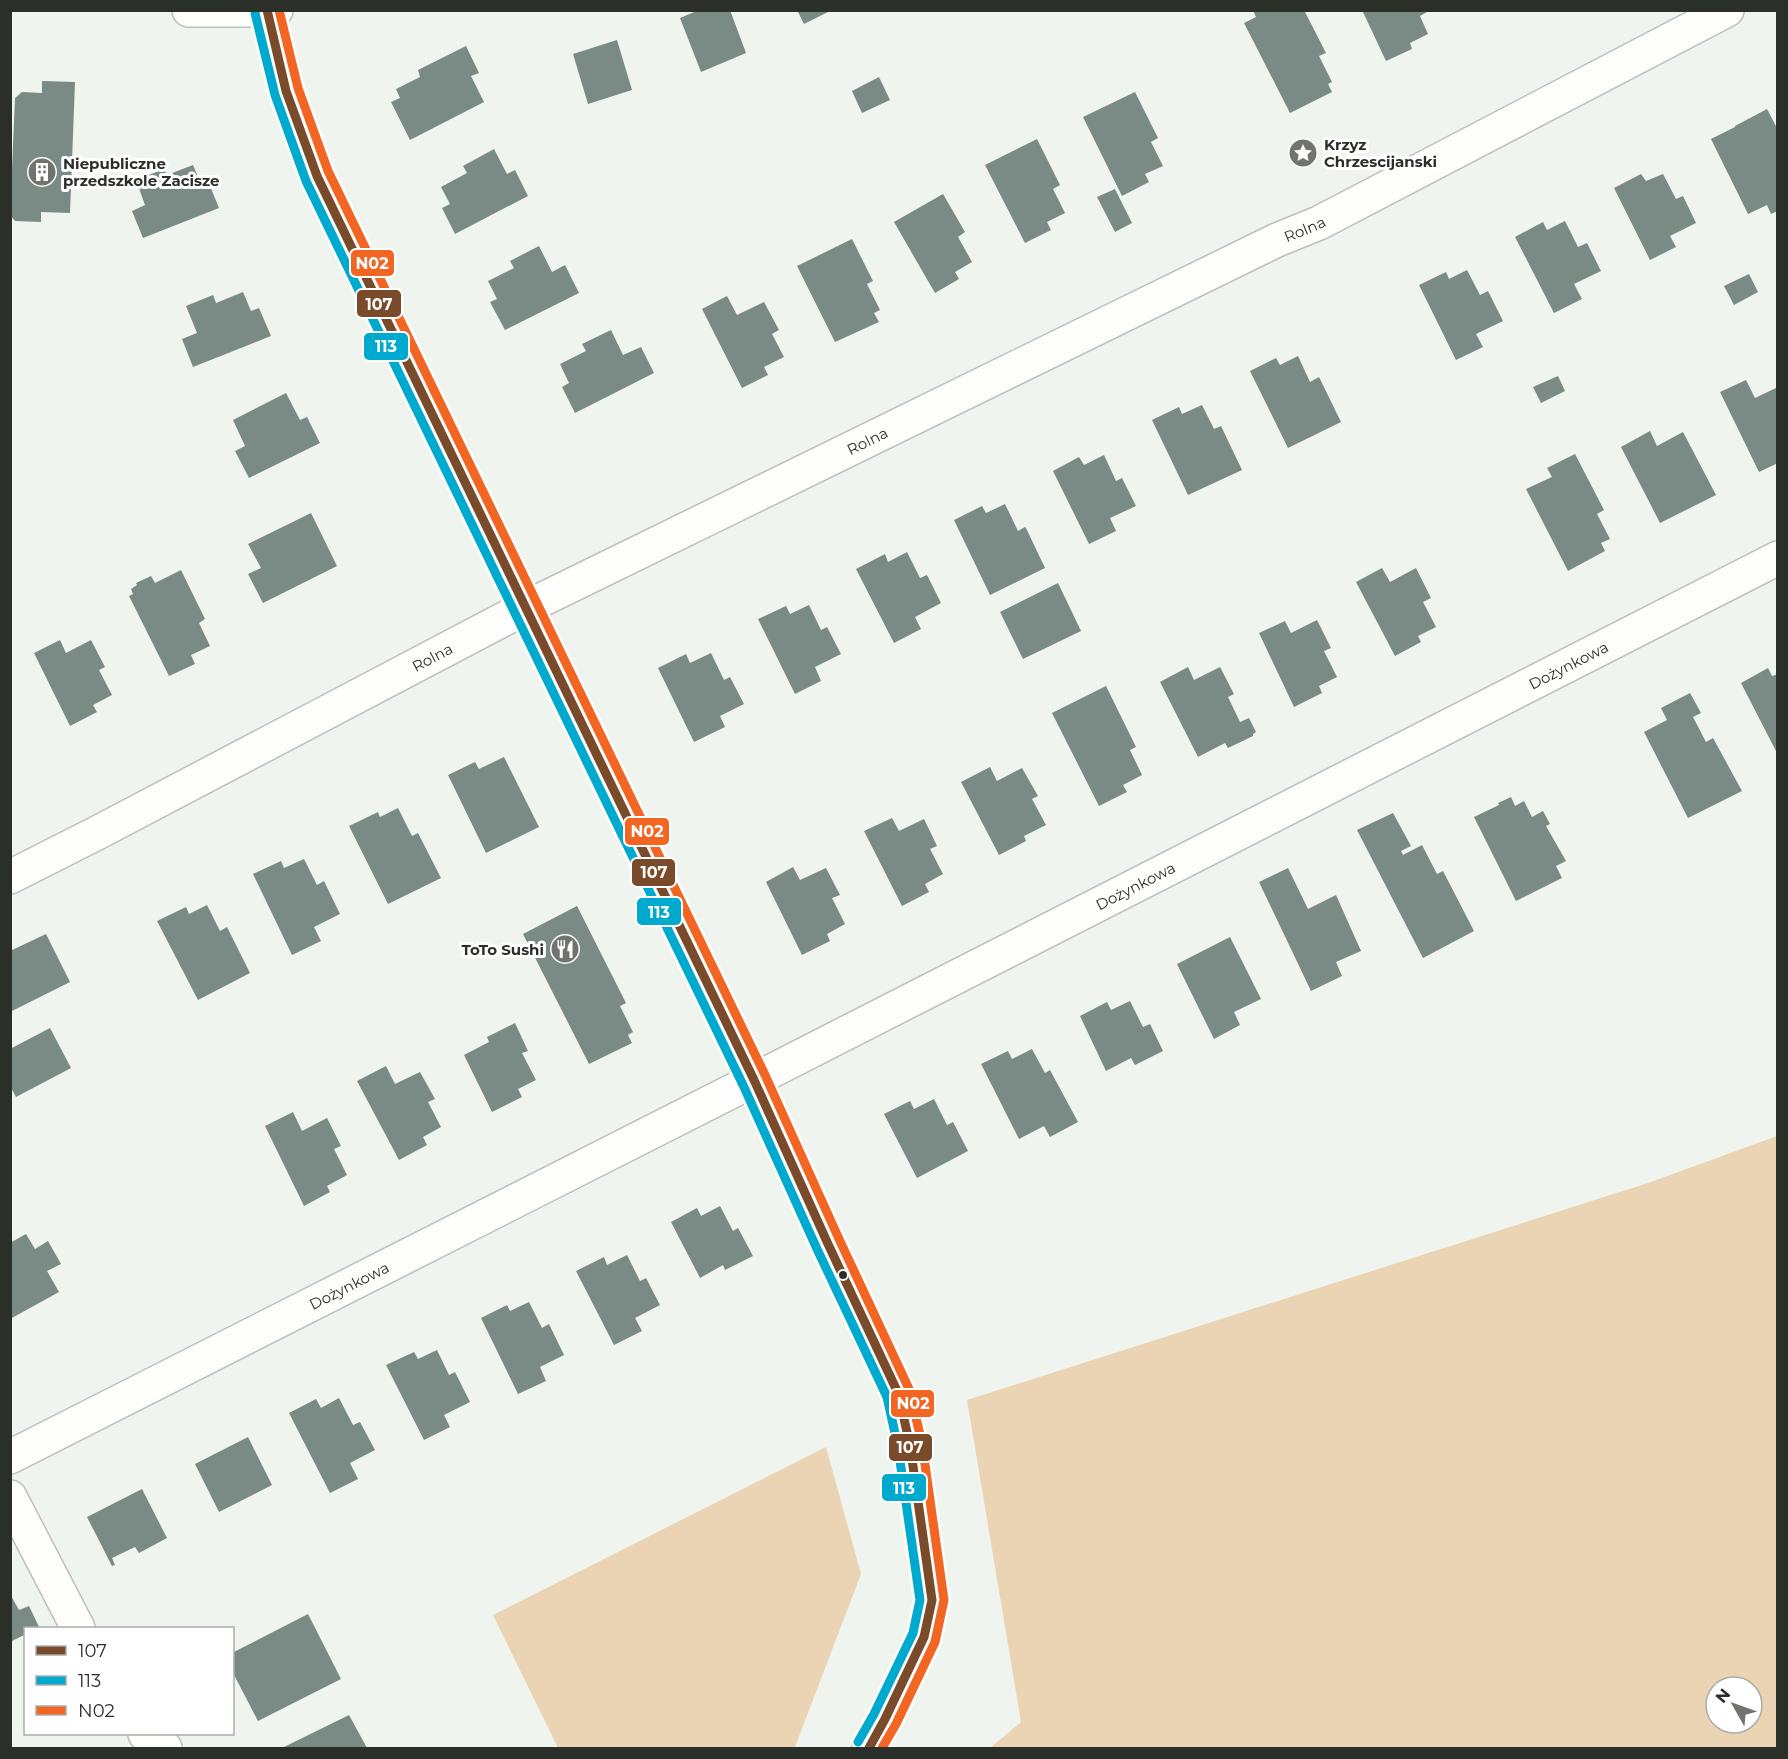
<svg xmlns="http://www.w3.org/2000/svg" width="1788" height="1759" viewBox="0 0 1788 1759" font-family="Montserrat,sans-serif">
<style>
.forest{fill:#ead4b3;fill-rule:evenodd}
.building{fill:#7a8a84}
.lines{fill:none;stroke-linecap:round;stroke-linejoin:round}
.minor-casing{stroke:#bcc0bb;stroke-width:36}
.minor{stroke:#fdfdfc;stroke-width:33}
.bus-1-casing{stroke:#fff;stroke-width:14}
.bus-2-casing{stroke:#fff;stroke-width:14}
.bus-3-casing{stroke:#fff;stroke-width:14}
.bus-1{stroke:#7a4b2a;stroke-width:9}
.bus-2{stroke:#00a9ce;stroke-width:9}
.bus-3{stroke:#f26522;stroke-width:9}
.bus-dot{fill:#2b2f2a;stroke:#fff;stroke-width:2}
.labels{text-anchor:middle;dominant-baseline:central;stroke-width:6;stroke-linejoin:round;paint-order:stroke}
.poi-label{font-size:15px;font-weight:bold;fill:#2b2f2a;stroke:#fff;text-anchor:start}
.street-label{font-size:15px;fill:#2b2f2a;stroke:#fff}
.line-badge{stroke:#fff;stroke-width:2}
.badge-label{font-size:16px;text-anchor:middle;font-weight:bold;fill:#fff}
</style>
<rect width="100%" height="100%" fill="#eff4ee"/>
<!-- forest -->
<g class="forest">
<path d="M1777,1136v612h-787l31,-26 -54,-322 681,-217zM1716,1687h36v36h-36z"/>
<polygon points="826,1447 861,1574 795,1747 793,1748 558,1748 493,1615"/>
</g>
<!-- building -->
<g class="building">
<polygon points="699,10 730,10 746,53 701,72 680,18"/>
<polygon points="797,10 832,10 804,24"/>
<polygon points="1253,10 1304,10 1326,53 1319,56 1332,82 1328,84 1332,92 1290,113 1244,23 1256,17"/>
<polygon points="1362,10 1426,10 1427,12 1420,16 1428,34 1410,43 1412,49 1386,61"/>
<polygon points="617,40 632,90 588,104 573,54"/>
<polygon points="466,46 479,73 471,76 484,102 410,140 391,102 400,98 396,89 420,77 418,70"/>
<polygon points="879,77 890,100 862,113 852,91"/>
<polygon points="42,81 75,82 70,213 41,212 41,222 15,221 10,215 15,98 22,92 42,93"/>
<polygon points="1135,92 1158,138 1151,142 1163,166 1145,174 1149,182 1122,196 1083,117"/>
<polygon points="1767,109 1778,130 1778,211 1771,214 1767,205 1748,214 1711,139 1735,127 1735,126"/>
<polygon points="1037,139 1060,185 1053,189 1065,213 1047,222 1051,230 1025,243 985,165"/>
<polygon points="494,149 507,174 515,170 528,196 455,234 442,208 450,204 441,187 467,173 463,166"/>
<polygon points="193,165 201,184 208,181 219,208 143,238 132,211 145,205 136,180 164,169 167,175"/>
<polygon points="1641,174 1646,181 1663,174 1676,199 1683,196 1696,223 1670,236 1676,247 1650,260 1614,188"/>
<polygon points="1115,189 1132,223 1115,232 1097,197"/>
<polygon points="943,194 965,232 958,237 972,262 955,272 959,279 935,293 894,222"/>
<polygon points="1565,221 1578,247 1587,243 1601,271 1574,284 1582,299 1554,313 1515,237 1543,222 1547,230"/>
<polygon points="852,239 873,281 867,284 880,310 874,313 879,322 835,342 797,266"/>
<polygon points="539,246 552,272 565,265 579,293 505,330 490,302 497,299 488,281 514,268 510,261"/>
<polygon points="1467,270 1480,295 1488,291 1503,321 1476,334 1483,347 1456,360 1419,285 1446,272 1449,279"/>
<polygon points="1749,274 1758,292 1734,305 1724,286"/>
<polygon points="243,292 251,311 259,308 271,336 193,367 182,339 197,333 186,306 213,295 216,303"/>
<polygon points="727,296 737,315 764,302 779,330 772,334 784,357 764,367 768,375 742,388 702,309"/>
<polygon points="611,330 623,355 641,347 654,373 575,413 562,387 569,383 560,364 586,351 582,344"/>
<polygon points="1298,356 1310,382 1319,377 1341,422 1288,448 1250,371 1276,358 1280,365"/>
<polygon points="1558,376 1565,391 1541,403 1533,387"/>
<polygon points="1746,380 1755,398 1778,387 1778,463 1759,472 1720,392"/>
<polygon points="286,393 300,420 307,417 320,443 249,478 235,451 245,446 233,420"/>
<polygon points="1202,405 1214,429 1221,426 1242,470 1188,495 1152,420 1179,407 1182,414"/>
<polygon points="1650,431 1657,446 1683,432 1716,495 1660,523 1621,447"/>
<polygon points="1575,454 1604,510 1597,514 1610,539 1601,543 1605,551 1568,571 1526,489 1552,477 1547,468"/>
<polygon points="1104,455 1116,481 1122,478 1136,506 1110,518 1116,531 1089,544 1053,471 1079,457 1084,465"/>
<polygon points="1005,504 1018,531 1025,527 1026,528 1045,568 990,595 954,520 982,506 986,513"/>
<polygon points="311,513 337,566 263,603 248,574 261,568 248,544"/>
<polygon points="907,552 920,578 927,575 941,603 915,617 921,629 894,643 856,569 885,554 888,562"/>
<polygon points="1382,568 1390,582 1416,568 1431,598 1423,602 1436,627 1418,636 1421,642 1395,656 1356,582"/>
<polygon points="181,570 205,619 199,623 210,646 191,655 195,664 169,676 129,596 133,594 131,589 137,585 136,583 151,576 155,583"/>
<polygon points="1058,583 1081,631 1023,659 1000,612"/>
<polygon points="809,605 821,630 827,627 841,654 815,667 821,681 795,694 758,619 786,606 790,614"/>
<polygon points="1317,620 1331,648 1324,651 1337,677 1319,686 1322,693 1294,707 1259,633 1285,621 1291,633"/>
<polygon points="60,640 66,653 91,640 105,667 99,670 112,695 93,705 97,712 70,726 34,653"/>
<polygon points="711,653 724,680 730,677 744,704 720,716 725,727 694,742 658,668 686,654 690,663"/>
<polygon points="1188,667 1194,680 1220,667 1234,694 1228,697 1240,722 1249,718 1256,732 1253,734 1253,736 1228,748 1225,743 1198,757 1160,682"/>
<polygon points="1768,668 1772,676 1778,674 1778,755 1741,683"/>
<polygon points="1106,686 1136,747 1130,750 1142,775 1123,785 1127,792 1099,806 1052,713"/>
<polygon points="1690,693 1701,713 1693,717 1706,742 1713,738 1742,791 1688,818 1644,732 1667,720 1661,708"/>
<polygon points="504,757 539,827 486,853 448,775 475,762 479,769"/>
<polygon points="990,767 997,781 1022,768 1038,796 1032,799 1046,825 1024,836 1026,841 999,855 961,782"/>
<polygon points="1511,797 1515,806 1524,801 1532,817 1543,811 1550,824 1546,826 1566,861 1556,866 1562,878 1516,901 1474,817 1499,805 1498,803"/>
<polygon points="398,808 412,836 418,833 441,878 388,904 349,826 378,812 380,817"/>
<polygon points="1393,813 1411,846 1401,851 1403,855 1422,845 1437,874 1443,871 1474,931 1423,958 1357,830"/>
<polygon points="892,818 899,831 924,819 937,846 930,849 943,874 925,884 929,892 902,906 864,831"/>
<polygon points="304,859 317,885 324,881 340,914 314,927 321,941 292,955 253,874 281,861 284,868"/>
<polygon points="793,867 800,880 826,868 840,895 832,898 845,924 827,934 830,941 802,955 766,882"/>
<polygon points="1288,868 1308,909 1336,895 1361,951 1336,962 1342,976 1311,991 1259,882"/>
<polygon points="207,905 220,931 227,927 250,973 198,1000 157,921 186,907 189,914"/>
<polygon points="577,906 626,1003 620,1006 633,1032 628,1035 632,1043 589,1064 523,934"/>
<polygon points="46,934 70,982 10,1012 10,951"/>
<polygon points="1230,937 1261,999 1234,1012 1240,1025 1214,1039 1177,964"/>
<polygon points="1130,1001 1143,1027 1150,1024 1163,1051 1135,1065 1131,1058 1106,1071 1080,1016 1107,1002 1111,1010"/>
<polygon points="515,1023 528,1051 522,1053 536,1080 518,1089 522,1097 492,1112 464,1055 489,1042 487,1037"/>
<polygon points="50,1028 71,1068 16,1097 10,1086 10,1049"/>
<polygon points="1032,1049 1045,1073 1050,1070 1078,1122 1050,1137 1044,1126 1019,1139 981,1064 1008,1051 1012,1059"/>
<polygon points="386,1066 395,1084 420,1072 435,1099 428,1102 441,1127 423,1137 427,1145 399,1160 357,1081"/>
<polygon points="934,1099 947,1125 953,1122 968,1151 917,1178 884,1114 910,1101 914,1109"/>
<polygon points="293,1112 302,1131 327,1118 341,1146 334,1149 347,1175 327,1186 330,1192 304,1206 265,1126"/>
<polygon points="720,1206 733,1231 738,1228 753,1256 725,1270 723,1265 700,1278 671,1222 697,1208 701,1216"/>
<polygon points="26,1234 35,1249 48,1241 61,1264 47,1271 59,1292 10,1319 10,1243"/>
<polygon points="627,1255 640,1281 646,1278 660,1305 635,1318 642,1331 614,1345 576,1271 604,1257 607,1265"/>
<polygon points="529,1302 542,1328 549,1324 564,1355 540,1367 546,1381 518,1394 481,1318 507,1305 510,1311"/>
<polygon points="437,1350 449,1375 455,1372 470,1402 444,1415 450,1427 424,1440 386,1365 414,1352 418,1359"/>
<polygon points="339,1398 353,1425 360,1422 375,1450 350,1463 358,1479 330,1493 289,1413 316,1399 321,1408"/>
<polygon points="248,1437 272,1485 219,1512 195,1464"/>
<polygon points="142,1489 167,1538 139,1553 135,1547 112,1558 115,1565 112,1566 87,1517"/>
<polygon points="10,1594 19,1610 29,1606 39,1627 26,1628 26,1634 10,1642"/>
<polygon points="308,1614 341,1679 258,1721 232,1671 232,1653"/>
<polygon points="349,1715 367,1748 282,1748"/>
</g>
<g class="lines">
<!-- minor casing -->
<g class="minor-casing">
<g id="minor">
<polyline points="189,10 276,10"/>
<polyline points="267,10 286,91 317,176 754,1080 828,1244 898,1393 910,1445 932,1600 924,1637 885,1719 869,1748"/>
<path id="s1" d="M10,877l87,-44 428,-225 752,-368 42,-17 408,-213"/>
<path id="s2" d="M10,1457l744,-377 1024,-522"/>
<polyline points="10,1497 78,1628"/>
<polyline points="145,1734 165,1748"/>
</g>
</g>
<!-- minor -->
<use href="#minor" class="minor"/>
<!-- bus-1 casing -->
<g class="bus-1-casing">
<polyline id="bus-1" points="267,10 286,91 317,176 754,1080 828,1244 898,1393 910,1445 932,1600 924,1637 885,1719 869,1748"/>
</g>
<!-- bus-2 casing -->
<g class="bus-2-casing">
<polyline id="bus-2" points="255,13 275,95 306,181 743,1085 817,1249 887,1397 898,1447 920,1600 913,1633 874,1714 858,1742"/>
</g>
<!-- bus-3 casing -->
<g class="bus-3-casing">
<polyline id="bus-3" points="279,10 298,88 328,171 765,1075 839,1239 909,1389 922,1443 944,1600 935,1642 896,1724 882,1748"/>
</g>
<!-- bus-1 -->
<use href="#bus-1" class="bus-1"/>
<!-- bus-2 -->
<use href="#bus-2" class="bus-2"/>
<!-- bus-3 -->
<use href="#bus-3" class="bus-3"/>
</g>
<!-- icons -->
<defs>
<g id="sight-disc" transform="scale(1.5)"><circle r="9.5" fill="#70746f" stroke="#fff"/><path d="M0-6L1.8-2.2L6-1.7L2.9 1.2L3.7 5.4L0 3.3L-3.7 5.4L-2.9 1.2L-6-1.7L-1.8-2.2Z" fill="#fff"/></g>
<g id="building-disc" transform="scale(1.5)"><circle r="9.5" fill="#70746f" stroke="#fff"/><path d="M-4-6H4V6H1V3H-1V6H-4ZM-2.5-4.3h1.7v1.8h-1.7ZM.8-4.3h1.7v1.8H.8ZM-2.5-1h1.7V.8h-1.7ZM.8-1h1.7V.8H.8Z" fill="#fff"/></g>
<g id="restaurant-disc" transform="scale(1.5)"><circle r="9.5" fill="#70746f" stroke="#fff"/><path d="M-5-6h1v4h1v-4h1v4h1v-4h1v5L-1.5 .5V6h-2V.5L-5-1ZM5-6V6H3V1.5H1.5Q1.5-4 5-6Z" fill="#fff"/></g>
</defs>
<g fill-rule="evenodd">
<use href="#sight-disc" x="1303" y="153"/>
<use href="#building-disc" x="42" y="172"/>
<use href="#restaurant-disc" x="565" y="949"/>
</g>
<!-- markers -->
<circle class="bus-dot" cx="843" cy="1275" r="5"/>
<g class="labels">
<!-- poi labels -->
<g class="poi-label">
<text x="1324" y="144">Krzyz<tspan x="1324" dy="17">Chrzescijanski</tspan></text>
<text x="63" y="163">Niepubliczne<tspan x="63" dy="17">przedszkole Zacisze</tspan></text>
<text x="544" y="949" text-anchor="end">ToTo Sushi</text>
</g>
<!-- street labels -->
<g class="street-label">
<text stroke="none"><textPath href="#s1" startOffset="1448">Rolna</textPath></text>
<text stroke="none"><textPath href="#s1" startOffset="962">Rolna</textPath></text>
<text stroke="none"><textPath href="#s1" startOffset="476">Rolna</textPath></text>
<text stroke="none"><textPath href="#s2" startOffset="1748">Dożynkowa</textPath></text>
<text stroke="none"><textPath href="#s2" startOffset="1262">Dożynkowa</textPath></text>
<text stroke="none"><textPath href="#s2" startOffset="380">Dożynkowa</textPath></text>
</g>
</g>
<g class="line-badge">
<rect x="350" y="249" width="45" height="28" rx="6" fill="#f26522"/>
<rect x="356" y="289" width="46" height="29" rx="6" fill="#7a4b2a"/>
<rect x="363" y="332" width="46" height="29" rx="6" fill="#00a9ce"/>
<rect x="624" y="817" width="46" height="29" rx="6" fill="#f26522"/>
<rect x="631" y="858" width="45" height="29" rx="6" fill="#7a4b2a"/>
<rect x="636" y="897" width="46" height="29" rx="6" fill="#00a9ce"/>
<rect x="890" y="1389" width="45" height="29" rx="6" fill="#f26522"/>
<rect x="888" y="1433" width="45" height="29" rx="6" fill="#7a4b2a"/>
<rect x="881" y="1473" width="46" height="29" rx="6" fill="#00a9ce"/>
</g>
<g class="badge-label">
<text x="372" y="269">N02</text>
<text x="379" y="310">107</text>
<text x="386" y="352">113</text>
<text x="647" y="837">N02</text>
<text x="654" y="878">107</text>
<text x="659" y="918">113</text>
<text x="913" y="1409">N02</text>
<text x="910" y="1453">107</text>
<text x="904" y="1494">113</text>
</g>
<!-- border -->
<rect width="1788" height="1759" fill="none" stroke="#2b2f2a" stroke-width="24"/>
<!-- legend -->
<rect x="24" y="1627" width="210" height="108" fill="#ffffff" stroke="#aaacaa" stroke-width="1.5"/>
<rect x="36" y="1646" width="30" height="9" fill="#7a4b2a" stroke="#aaacaa" stroke-width="1.5"/>
<text x="78" y="1657" font-size="18" fill="#2b2f2a">107</text>
<rect x="36" y="1676" width="30" height="9" fill="#00a9ce" stroke="#aaacaa" stroke-width="1.5"/>
<text x="78" y="1687" font-size="18" fill="#2b2f2a">113</text>
<rect x="36" y="1706" width="30" height="9" fill="#f26522" stroke="#aaacaa" stroke-width="1.5"/>
<text x="78" y="1717" font-size="18" fill="#2b2f2a">N02</text>
<!-- north arrow -->
<g transform="translate(1734 1705) rotate(310)"><circle r="28" fill="#ffffff" stroke="#aaacaa" stroke-width="1.5"/>
<path d="M0-4.5L10 22L0 15L-10 22Z" fill="#70746f"/>
<text y="-9" font-size="16" font-weight="bold" text-anchor="middle" fill="#2b2f2a">N</text>
</g>
</svg>
